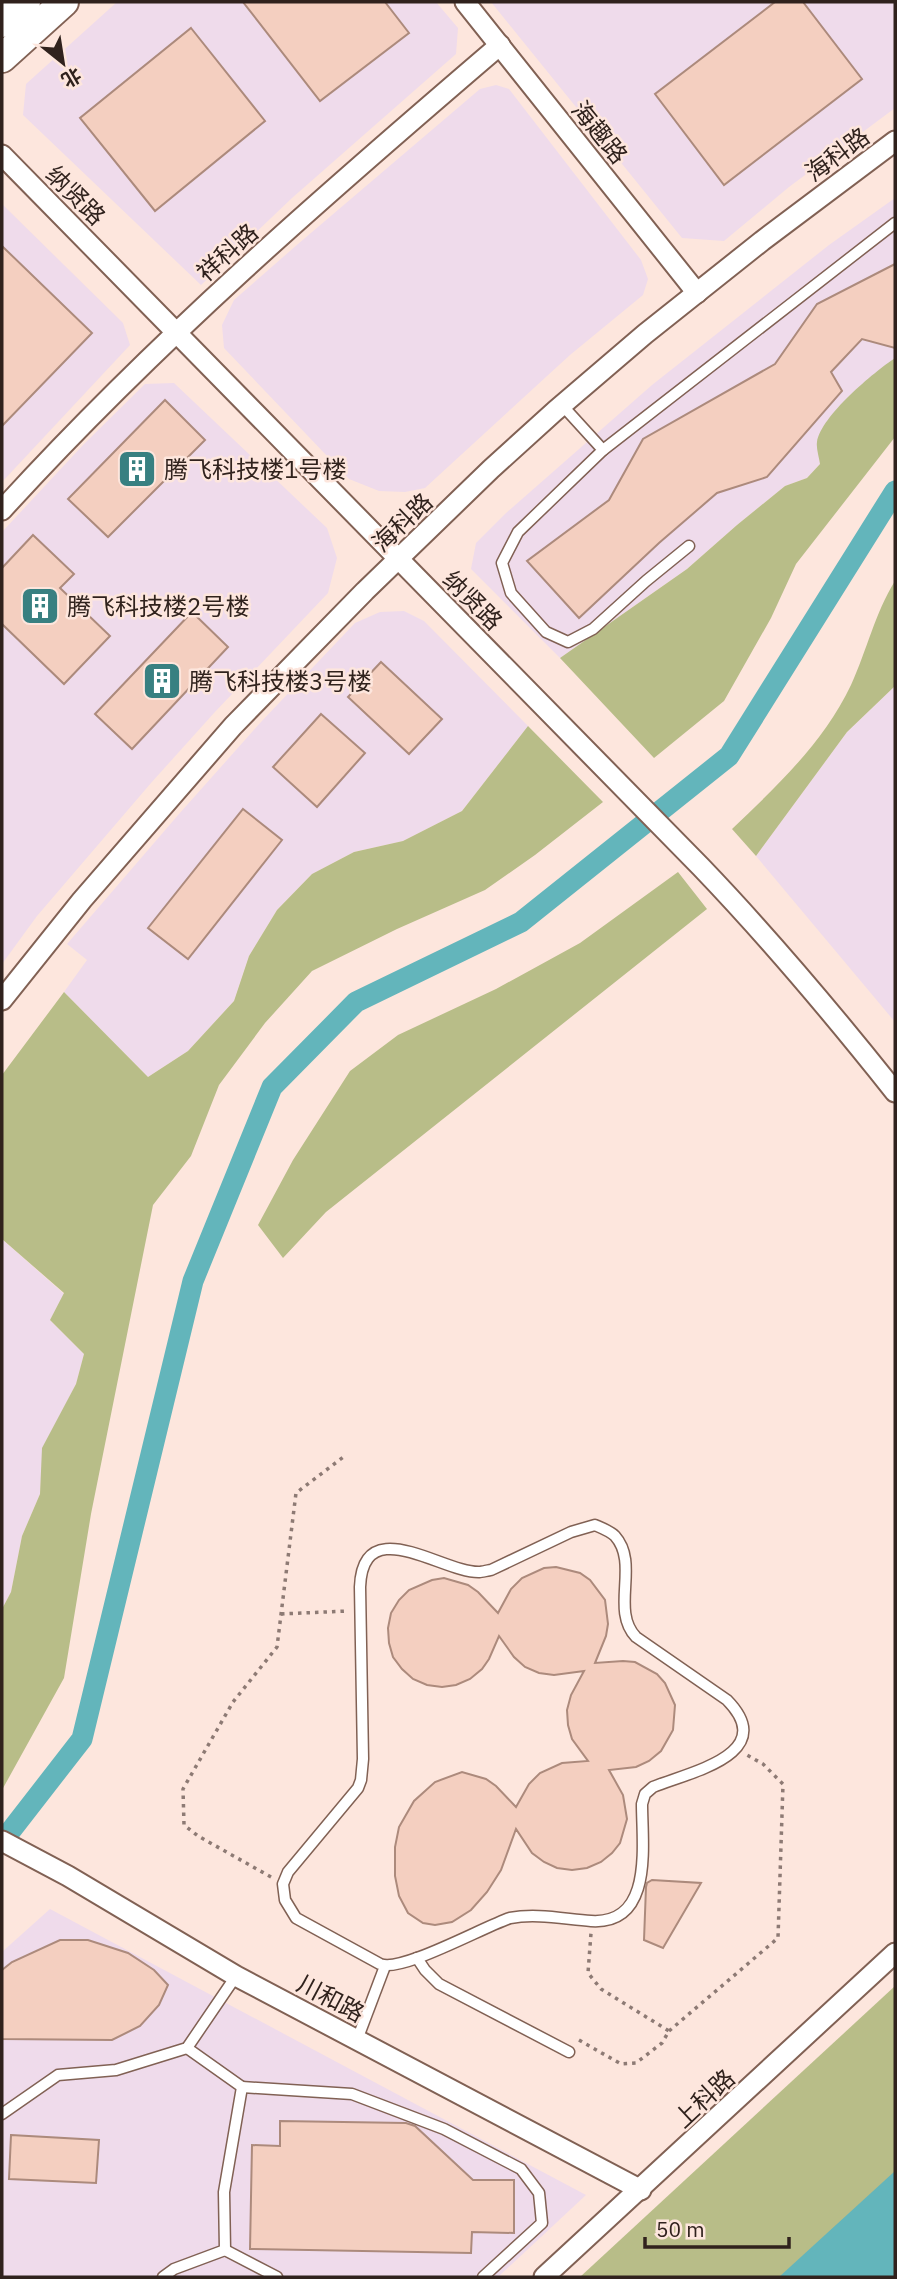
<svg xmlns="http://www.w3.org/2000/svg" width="897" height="2279" viewBox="0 0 897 2279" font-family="'IBM Plex Sans','Noto Sans SC',sans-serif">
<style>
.commercial{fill:#efdbeb}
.green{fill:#b8bd88}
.water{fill:#63b5bb}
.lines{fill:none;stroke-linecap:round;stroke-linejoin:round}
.canal{stroke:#63b5bb;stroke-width:21}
.building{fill:#f4cfc0;stroke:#ac8a7c;stroke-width:2}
.lane-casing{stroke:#816154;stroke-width:13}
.street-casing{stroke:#816154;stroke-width:23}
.secondary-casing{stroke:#816154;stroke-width:32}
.path{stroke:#8d7a74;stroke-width:3.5;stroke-dasharray:3.5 5;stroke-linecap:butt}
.lane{stroke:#fff;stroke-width:10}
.street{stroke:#fff;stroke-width:19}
.secondary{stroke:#fff;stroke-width:28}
.labels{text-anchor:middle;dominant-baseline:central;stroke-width:5;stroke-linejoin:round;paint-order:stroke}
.street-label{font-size:24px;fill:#30221d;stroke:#fde6dd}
.poi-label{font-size:24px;fill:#30221d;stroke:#fde6dd;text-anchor:start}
</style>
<rect width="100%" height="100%" fill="#fde6dd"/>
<!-- commercial -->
<g class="commercial">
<polygon points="117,2 436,2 458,28 456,54 292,198 201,285 23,115 26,84"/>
<polygon points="491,2 895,2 895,108 789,187 724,241 682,238"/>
<polygon points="496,85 509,89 641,260 648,279 643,295 570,355 425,488 405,492 379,491 349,479 224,348 222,325 234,300 298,244 480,89"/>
<polygon points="895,198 895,358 817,441 820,464 807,478 785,486 737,525 687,569 560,658 471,569 476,543 505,514 652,385 829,245"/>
<polygon points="2,204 123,323 130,345 2,482"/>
<polygon points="174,383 327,528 337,558 328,593 214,713 151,783 37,916 2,964 2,532 84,444 145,384"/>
<polygon points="404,611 424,621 528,726 462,811 403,841 354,852 312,874 277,910 249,956 234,1001 188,1051 148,1077 64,992 87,960 67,944 179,814 261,722 355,623 380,612"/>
<polygon points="895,686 895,1022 756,856 847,732"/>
<polygon points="2,1239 64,1294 50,1320 84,1354 76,1384 43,1448 40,1494 22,1536 11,1592 2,1609"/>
<polygon points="50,1909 586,2195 498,2277 2,2277 2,1952"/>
</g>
<!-- green -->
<g class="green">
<path d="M895,358v79l-99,127 -25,54 -47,83 -70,57 -94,-100 127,-89 50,-44 48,-39 22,-8 13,-14c-1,-7 -4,-16 -3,-22 4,-26 57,-70 78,-84z"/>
<path d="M895,581v105l-48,46 -91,124 -24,-27c45,-43 92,-87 119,-144 16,-35 24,-72 44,-104z"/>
<polygon points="528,726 603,802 535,855 485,890 397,929 312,971 265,1023 219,1085 191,1156 153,1205 91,1514 64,1678 2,1790 2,1609 11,1592 22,1536 40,1494 42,1448 76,1384 84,1354 50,1320 64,1293 2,1239 2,1075 64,992 148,1077 188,1051 234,1001 249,956 277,910 312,874 354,852 403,841 462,811"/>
<polygon points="678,872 707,909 326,1212 283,1258 258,1225 293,1160 350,1071 398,1035 496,989 580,943"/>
<polygon points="895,1986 895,2173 780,2277 580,2277"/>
</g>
<!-- water -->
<polygon class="water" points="895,2171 895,2277 779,2277"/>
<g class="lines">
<!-- canal -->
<polyline class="canal" points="2,1842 82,1739 193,1281 272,1087 356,1002 521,922 729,756 895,491"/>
</g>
<!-- building -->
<g class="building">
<polygon points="243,2 385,2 409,33 320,101"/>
<polygon points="775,2 803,2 862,79 724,185 655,94"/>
<polygon points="191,28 265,121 155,211 80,118"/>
<polygon points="2,246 92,333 2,426"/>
<polygon points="895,264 895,348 862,339 831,372 842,391 767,477 717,493 659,543 579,618 527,561 609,500 643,439 775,364 817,304"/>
<polygon points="165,400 205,440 108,537 68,499"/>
<polygon points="33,535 74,574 60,588 110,636 64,684 2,624 2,568"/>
<polygon points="192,612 228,647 132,749 95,714"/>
<polygon points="381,662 442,719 409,754 348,697"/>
<polygon points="321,714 365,753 317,807 273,767"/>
<polygon points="243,809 282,840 188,959 148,928"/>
<polygon points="556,1567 580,1573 590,1580 605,1600 608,1624 606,1636 595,1663 623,1661 635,1662 657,1674 665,1683 675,1705 673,1730 661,1751 649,1761 636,1767 609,1770 623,1795 627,1819 620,1843 612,1853 601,1862 587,1868 572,1870 557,1868 544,1862 532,1853 516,1829 501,1870 487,1892 471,1910 452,1922 435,1925 423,1923 408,1913 399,1896 395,1876 395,1847 399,1827 414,1801 435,1782 462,1772 486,1779 496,1786 516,1807 529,1784 540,1773 562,1763 588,1761 572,1739 568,1725 567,1710 571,1695 584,1671 554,1675 539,1673 525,1667 514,1657 499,1636 489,1659 482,1669 470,1679 456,1685 442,1687 427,1685 413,1679 402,1669 393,1657 389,1643 388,1628 391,1613 399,1600 409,1590 432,1580 444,1578 468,1585 478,1592 498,1613 511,1589 522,1578 544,1568"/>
<polygon points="652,1880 701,1883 663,1948 644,1940 646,1887 647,1883"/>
<polygon points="60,1940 88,1940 128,1953 154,1970 168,1985 159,2005 140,2026 112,2040 2,2039 2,1970 12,1962"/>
<polygon points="280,2121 406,2123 415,2126 473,2180 514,2180 514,2233 472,2232 471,2253 250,2249 252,2145 280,2146"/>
<polygon points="11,2135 99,2140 96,2183 9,2179"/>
</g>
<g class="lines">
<!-- lane casing -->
<g class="lane-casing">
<g id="lane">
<polyline points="562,405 603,450 518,532 502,563 511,593 546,632 568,642 593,629 646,581 689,546"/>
<polyline points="603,450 895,223"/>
<path d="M595,1525c7,3 15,6 20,11 25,28 -5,74 21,101l91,63c53,54 -37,72 -74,87l-8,7 -3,10c0,41 12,121 -51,117 -27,-2 -55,-8 -81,-3 -27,9 -109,55 -130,46l-84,-46 -11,-18 -2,-16 5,-12 70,-84 3,-8 2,-21 -3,-172c3,-77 84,-13 120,-15 1,0 10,-2 11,-2l80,-38z"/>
<polyline points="417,1958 425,1970 439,1984 569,2052"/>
<polyline points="357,2040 385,1966"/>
<polyline points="242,2087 352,2094 444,2129 521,2169 539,2193 542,2223 483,2277"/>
<polyline points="2,2114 58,2075 116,2070 187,2048 236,1976"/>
<polyline points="225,2250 277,2277"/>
<polyline points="163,2277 174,2269 225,2250 224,2192 242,2087 187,2048"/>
</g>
</g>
<!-- street casing -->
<g class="street-casing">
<g id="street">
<polyline points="465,2 697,293"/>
<path d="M2,155l699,712c69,72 132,147 194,225"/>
<path d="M2,510c153,-168 325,-317 498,-465"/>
<polyline points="2,1000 82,900 233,726 365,591 491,469 555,411 645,334 762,241 895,141"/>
<polyline points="2,1841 68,1876 236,1976 641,2190"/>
<polyline points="544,2277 895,1953"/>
</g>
</g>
<!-- secondary casing -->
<g class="secondary-casing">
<g id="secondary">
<polyline points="2,23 26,2"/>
<polyline points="2,58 64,2"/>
</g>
</g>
<!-- path -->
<g class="path">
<polyline points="281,1614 348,1611"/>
<polyline points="271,1877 198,1836 184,1825 183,1789 233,1702 277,1647 296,1493 346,1455"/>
<polyline points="669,2031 778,1938 783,1784 763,1764 747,1755"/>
<polyline points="579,2040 621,2064 636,2063 662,2043 669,2031 601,1989 588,1973 591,1933"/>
</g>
<!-- lane -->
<use href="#lane" class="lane"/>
<!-- street -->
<use href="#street" class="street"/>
<!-- secondary -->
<use href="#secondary" class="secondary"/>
</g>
<!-- icons -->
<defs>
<g id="building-square" transform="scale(2.0125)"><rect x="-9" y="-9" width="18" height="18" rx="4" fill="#388081" stroke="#fde6dd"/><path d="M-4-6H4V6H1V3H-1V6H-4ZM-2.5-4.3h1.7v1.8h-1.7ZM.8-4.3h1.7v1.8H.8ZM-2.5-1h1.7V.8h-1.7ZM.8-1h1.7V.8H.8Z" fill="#fff"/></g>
</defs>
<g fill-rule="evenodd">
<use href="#building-square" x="137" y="469"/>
<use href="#building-square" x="40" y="606"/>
<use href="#building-square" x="162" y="681"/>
</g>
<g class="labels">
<!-- street labels -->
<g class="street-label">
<text transform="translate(600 132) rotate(51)">海趣路</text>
<text transform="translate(837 154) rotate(-36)">海科路</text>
<text transform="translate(76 195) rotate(45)">纳贤路</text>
<text transform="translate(227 252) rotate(-42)">祥科路</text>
<text transform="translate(402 522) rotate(-44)">海科路</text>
<text transform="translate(473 600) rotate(45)">纳贤路</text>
<text transform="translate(331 1998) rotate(28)">川和路</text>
<text transform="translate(704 2098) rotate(-43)">上科路</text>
</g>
<!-- poi labels -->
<g class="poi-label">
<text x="164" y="469">腾飞科技楼1号楼</text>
<text x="67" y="606">腾飞科技楼2号楼</text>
<text x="189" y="681">腾飞科技楼3号楼</text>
</g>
</g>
<!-- border -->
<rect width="897" height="2279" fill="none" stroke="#30221d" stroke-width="7"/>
<!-- north arrow -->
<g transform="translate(63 63) rotate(150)" stroke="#fde6dd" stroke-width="5" paint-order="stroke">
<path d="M0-5L12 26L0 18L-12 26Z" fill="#30221d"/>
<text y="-10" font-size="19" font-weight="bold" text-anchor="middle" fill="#30221d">北</text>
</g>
<!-- scale -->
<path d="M645 2237v10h144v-10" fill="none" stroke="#30221d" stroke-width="3.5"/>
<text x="656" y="2237" font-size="21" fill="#30221d" stroke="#fde6dd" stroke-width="5" paint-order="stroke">50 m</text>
</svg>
